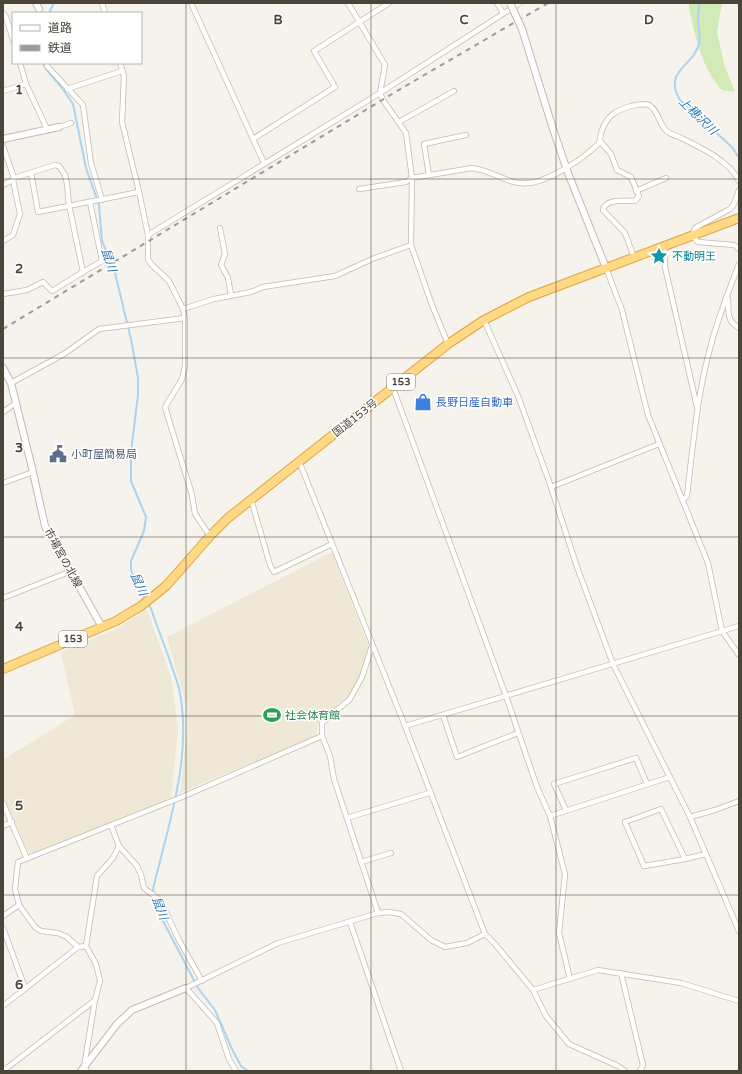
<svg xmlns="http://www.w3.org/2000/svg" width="742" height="1074" viewBox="0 0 742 1074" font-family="'Varela Round','Noto Sans JP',sans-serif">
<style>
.education{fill:#efe8d6}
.green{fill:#d2eab5}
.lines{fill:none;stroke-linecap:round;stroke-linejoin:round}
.stream{stroke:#a9d4f2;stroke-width:2}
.minor-casing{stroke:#c2bbae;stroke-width:6}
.tertiary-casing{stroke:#c2bbae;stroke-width:8}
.trunk-casing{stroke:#e0a43c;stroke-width:10}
.minor{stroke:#fff;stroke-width:4.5}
.tertiary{stroke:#fff;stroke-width:6}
.trunk{stroke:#ffd985;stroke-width:8}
.rail{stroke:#9a9a9a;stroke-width:2;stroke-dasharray:5 5;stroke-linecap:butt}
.tertiary-bridge-casing{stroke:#c2bbae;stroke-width:8;stroke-linecap:butt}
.tertiary-bridge{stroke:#fff;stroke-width:6}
.grid{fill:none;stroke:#4b4439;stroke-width:1;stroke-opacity:0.55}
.labels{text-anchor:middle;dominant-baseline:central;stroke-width:3;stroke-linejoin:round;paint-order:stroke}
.shield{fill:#fff;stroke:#817c74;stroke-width:1}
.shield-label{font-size:10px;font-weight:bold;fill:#4b4439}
.culture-label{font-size:11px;fill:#0d838f;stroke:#fff;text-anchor:start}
.shop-label{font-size:11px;fill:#366cbe;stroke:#fff;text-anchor:start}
.street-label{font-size:11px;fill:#4b4439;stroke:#fff}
.service-label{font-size:11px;fill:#4e5e75;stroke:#fff;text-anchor:start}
.leisure-label{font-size:11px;fill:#27864d;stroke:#fff;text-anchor:start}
.water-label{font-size:12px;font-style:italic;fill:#2e7ab2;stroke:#fff}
.grid-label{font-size:13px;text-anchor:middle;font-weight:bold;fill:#4b4439;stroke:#fff;stroke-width:3;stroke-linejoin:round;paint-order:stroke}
</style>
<rect width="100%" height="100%" fill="#f6f3ec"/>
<!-- education -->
<g class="education">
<polygon points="332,552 370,650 360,676 348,697 318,723 316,736 180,793 187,731 186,703 167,637"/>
<polygon points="147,609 171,677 176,714 178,730 171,798 111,825 36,853 29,853 25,846 3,794 3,760 75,715 61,652 116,629"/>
</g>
<!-- green -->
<path class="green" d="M689,3h33l-5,29 7,32 11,28 -13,-2c-20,-21 -27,-54 -33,-82z"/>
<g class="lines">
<!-- stream -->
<g class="stream">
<path d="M700,3c-1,5 -2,10 -2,16 0,8 3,17 1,24 -4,23 -37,27 -19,57l52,47 7,11"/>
<polyline points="49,13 54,3"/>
<polyline points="43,63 46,69 62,88 73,104 86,168 99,205 102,241 114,269 131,339 138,378 138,395 131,452 131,481 146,517 144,531 131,561 131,570 137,587 145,599"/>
<path d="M148,603l3,6c6,17 13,35 19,52 3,10 8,21 10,32 12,66 -12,133 -27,196l1,10 8,20 36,69 17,22 17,39 9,17 7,5"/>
</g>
<!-- minor casing -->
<g class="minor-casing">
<g id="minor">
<polyline points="102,3 105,13"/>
<polyline points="191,3 264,163"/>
<polyline points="348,3 385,65 380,93 383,100 406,133 412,178 411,245 432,305 448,344"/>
<polyline points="497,3 503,13"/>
<polyline points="3,13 6,17 13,40"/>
<polyline points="20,63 26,84 47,129"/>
<polyline points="47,63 47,66 83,105 91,163 102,200"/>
<polyline points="120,63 124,76 122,122 139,192 148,235 148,259 151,264 169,281 183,309 185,318 185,366 182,379 165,407 192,495 195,514 210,536"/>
<polyline points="67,89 122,71"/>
<polyline points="3,91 26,84"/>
<polyline points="399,122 454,91"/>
<polyline points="59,127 71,123"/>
<polyline points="253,139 335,87 314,51 389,3"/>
<path d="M600,141l11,13 6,16 14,7 8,19 -4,5c-9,0 -30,-3 -32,9l22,23 9,24"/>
<polyline points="3,146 14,178"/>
<polyline points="31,173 38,212 139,192"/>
<polyline points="429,175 424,144 466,135"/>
<polyline points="3,185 13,180 14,178 55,165 59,166 65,175 67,184 69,205 83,272 52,291 43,282 27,290 3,294"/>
<path d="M359,189l47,-7 6,-4 60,-10c26,3 39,22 67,13 20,-7 44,-22 59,-37 3,-3 2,-7 3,-11 6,-18 14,-22 30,-27 5,-1 13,-3 18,-1 7,3 10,16 15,23 3,5 9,7 15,9 19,9 51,24 60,44"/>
<polyline points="739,190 734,204 730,209 695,228 692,236 698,242 734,245 739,249"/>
<polyline points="636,191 666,178"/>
<polyline points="220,228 225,254 221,265 228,278 231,295"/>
<polyline points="148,235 380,93 520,3"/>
<polyline points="3,241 13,235 20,214 13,180"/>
<polyline points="664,247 665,267 697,407"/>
<polyline points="606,268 622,310 648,415 708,563 722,631 739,655"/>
<polyline points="83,272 102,261 90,202"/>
<path d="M726,297l2,2c1,14 -2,21 11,29"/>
<polyline points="183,309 214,299 251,292 263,287 335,276 372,259 411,245"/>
<polyline points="484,320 518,396 551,487 577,567 613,664 690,817 739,931"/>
<polyline points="11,383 64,354 99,329 185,318"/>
<polyline points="393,388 506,696 537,787 550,816 565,874 559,933 570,979"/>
<polyline points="3,412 16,403"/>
<polyline points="298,462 301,466 405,726 485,934 495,944 533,990 546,1016 569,1044 618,1066 625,1071"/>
<polyline points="3,483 33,472"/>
<polyline points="551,487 659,444"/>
<polyline points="251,499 270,565 274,572 332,544"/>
<path d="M683,500l4,-4c6,-50 10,-102 24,-151 7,-28 18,-54 28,-81"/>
<polyline points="3,598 69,572"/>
<polyline points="372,646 362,677 350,699 322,723 322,736 330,756 334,779 378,913"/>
<polyline points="443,715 457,757 518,733"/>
<polyline points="405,726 739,626"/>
<polyline points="3,803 27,859"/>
<polyline points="566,810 554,784 636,758 647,784"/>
<polyline points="550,816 670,777"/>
<polyline points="690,817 715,810 739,801"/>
<polyline points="347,818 429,793"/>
<polyline points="111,825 119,846 137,866 141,875 144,888 160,900 179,940 202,981"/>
<polyline points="3,826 12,822"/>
<polyline points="685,859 661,809 625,822 644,866 685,859 706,854"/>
<polyline points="361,862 391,853"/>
<polyline points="3,916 19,905"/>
<polyline points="350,922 401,1071"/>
<polyline points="3,928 25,988"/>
<polyline points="86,946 97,876 113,858 119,846"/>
<polyline points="78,947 67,937 58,933 41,931 35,927 19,905 15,889 18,862 182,797 322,736"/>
<polyline points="621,973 643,1065 640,1071"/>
<polyline points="533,990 598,970 681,983 739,1001"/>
<polyline points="3,1006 78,947 86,946 96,964 100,981 95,1000 84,1067 87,1071"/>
<polyline points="3,1071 95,1000"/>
<polyline points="236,1071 229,1059 217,1023 186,988 278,943 378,913 389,912 401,914 431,940 445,947 467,943 485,934"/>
</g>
</g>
<!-- tertiary casing -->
<g class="tertiary-casing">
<g id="tertiary">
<polyline points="36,3 39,9"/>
<polyline points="522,29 553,129 568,173 606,268"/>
<polyline points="3,139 59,127"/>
<polyline points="3,368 11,383 32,468 45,526 102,627"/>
<polyline points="81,1071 117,1024 132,1010 186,988"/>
</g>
</g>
<!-- trunk casing -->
<g class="trunk-casing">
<polyline id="trunk" points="3,669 116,621 141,606 166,586 210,536 228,518 448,344 484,320 529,297 739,218"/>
</g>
<!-- minor -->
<use href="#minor" class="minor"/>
<!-- tertiary -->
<use href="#tertiary" class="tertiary"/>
<!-- trunk -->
<use href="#trunk" class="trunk"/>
<!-- rail -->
<polyline class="rail" points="3,329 402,88 548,3"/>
<!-- tertiary-bridge casing -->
<g class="tertiary-bridge-casing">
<polyline id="tertiary-bridge" points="510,3 522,29"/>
</g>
<!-- tertiary-bridge -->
<use href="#tertiary-bridge" class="tertiary-bridge"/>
</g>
<!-- grid -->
<path class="grid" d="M186,3v1068M371,3v1068M556,3v1068M3,179h736M3,358h736M3,537h736M3,716h736M3,895h736"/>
<!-- icons -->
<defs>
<g id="sight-bare" transform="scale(1.38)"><path d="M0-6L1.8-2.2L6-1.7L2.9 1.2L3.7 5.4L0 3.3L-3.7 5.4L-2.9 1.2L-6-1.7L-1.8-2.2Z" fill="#0f9aa8" stroke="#fff" stroke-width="2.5" paint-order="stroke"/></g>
<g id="shop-bare" transform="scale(1.38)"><path d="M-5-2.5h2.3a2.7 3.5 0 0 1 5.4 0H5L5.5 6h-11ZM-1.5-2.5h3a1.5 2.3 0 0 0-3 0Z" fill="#3f7fe0" stroke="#fff" stroke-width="2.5" paint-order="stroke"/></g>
<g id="civic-bare" transform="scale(1.38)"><path d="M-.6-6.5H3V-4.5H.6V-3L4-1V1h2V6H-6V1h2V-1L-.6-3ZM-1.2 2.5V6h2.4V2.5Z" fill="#5c6f8a" stroke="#fff" stroke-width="2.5" paint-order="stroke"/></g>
<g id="stadium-bare" transform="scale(1.38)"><path d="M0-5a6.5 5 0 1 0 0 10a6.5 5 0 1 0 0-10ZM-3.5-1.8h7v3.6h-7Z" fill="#2e9e5b" stroke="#fff" stroke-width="2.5" paint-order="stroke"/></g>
</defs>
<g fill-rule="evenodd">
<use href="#sight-bare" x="659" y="256"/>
<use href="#shop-bare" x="423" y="402"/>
<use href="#civic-bare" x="58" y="454"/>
<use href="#stadium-bare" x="272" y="715"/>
</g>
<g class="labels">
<!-- shield labels -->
<g class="shield">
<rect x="387" y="374" width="28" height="16" rx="3"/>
<rect x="59" y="631" width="28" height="16" rx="3"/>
</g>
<g class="shield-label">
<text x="401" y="382">153</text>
<text x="73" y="639">153</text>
</g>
<!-- culture labels -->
<g class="culture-label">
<text x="672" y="256">不動明王</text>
</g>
<!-- shop labels -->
<g class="shop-label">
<text x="436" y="402">長野日産自動車</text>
</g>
<!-- street labels -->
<g class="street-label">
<text transform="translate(355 418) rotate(-38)">国道153号</text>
<text transform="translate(63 558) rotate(61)">市場宮の北線</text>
</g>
<!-- service labels -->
<g class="service-label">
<text x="71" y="454">小町屋簡易局</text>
</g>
<!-- leisure labels -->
<g class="leisure-label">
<text x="285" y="715">社会体育館</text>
</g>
<!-- water labels -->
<g class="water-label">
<text transform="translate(698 116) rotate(44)">上穂沢川</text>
<text transform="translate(109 260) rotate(72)">鼠川</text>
<text transform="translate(139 584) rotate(66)">鼠川</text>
<text transform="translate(160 908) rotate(69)">鼠川</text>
</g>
</g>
<g class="grid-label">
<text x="278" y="24">B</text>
<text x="464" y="24">C</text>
<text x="649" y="24">D</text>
<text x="19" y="94">1</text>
<text x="19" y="273">2</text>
<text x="19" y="452">3</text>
<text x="19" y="631">4</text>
<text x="19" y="810">5</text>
<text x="19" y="989">6</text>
</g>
<!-- border -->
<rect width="742" height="1074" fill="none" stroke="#4b4439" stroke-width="8"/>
<!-- legend -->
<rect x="12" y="12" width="130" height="52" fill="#ffffff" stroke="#b7b4b0"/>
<rect x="20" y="25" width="20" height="6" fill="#ffffff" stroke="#b7b4b0"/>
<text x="48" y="32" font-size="12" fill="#4b4439">道路</text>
<rect x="20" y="45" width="20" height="6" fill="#9a9a9a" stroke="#b7b4b0"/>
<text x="48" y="52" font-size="12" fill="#4b4439">鉄道</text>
</svg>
